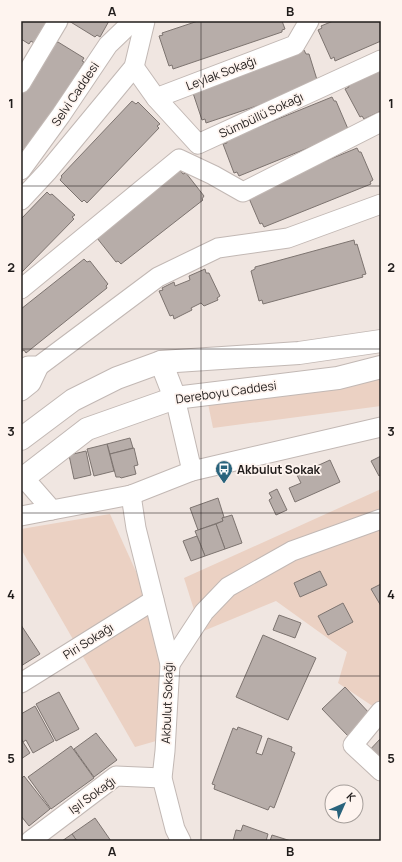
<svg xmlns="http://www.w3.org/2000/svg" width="402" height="862" viewBox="0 0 402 862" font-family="Manrope,sans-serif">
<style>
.green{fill:#ebd1c3}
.building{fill:#b7ada9;stroke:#7d7470}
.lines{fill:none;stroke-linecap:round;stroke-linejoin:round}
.minor-casing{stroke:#c2b8b4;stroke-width:21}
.major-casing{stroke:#c2b8b4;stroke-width:24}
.minor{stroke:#fff;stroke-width:19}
.major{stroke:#fff;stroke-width:22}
.grid{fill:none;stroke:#201c1b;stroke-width:1;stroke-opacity:0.55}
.labels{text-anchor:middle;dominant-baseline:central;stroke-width:3.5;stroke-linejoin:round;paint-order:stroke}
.street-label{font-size:12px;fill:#201c1b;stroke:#fef4ef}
.poi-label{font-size:12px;font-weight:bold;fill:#201c1b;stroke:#fef4ef;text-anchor:start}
.neatline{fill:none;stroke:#201c1b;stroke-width:1.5}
.grid-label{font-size:13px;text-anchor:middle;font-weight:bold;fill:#201c1b}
</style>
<rect width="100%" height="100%" fill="#f0e6e1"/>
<!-- green -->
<g class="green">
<polygon points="381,375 381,406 213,428 206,394"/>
<polygon points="381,489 381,710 380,711 338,683 347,652 276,601 201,632 184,578"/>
<polygon points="110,514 161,627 163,739 135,747 21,549 21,529"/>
</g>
<!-- building -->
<g class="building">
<polygon points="21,21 47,21 34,43 31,41 29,44 21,39"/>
<polygon points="69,21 109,21 100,37 97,35 95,37"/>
<polygon points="198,21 282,21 285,29 282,30 282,32 173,69 172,65 169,66 159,36 163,35 162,33"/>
<polygon points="333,21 381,21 381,41 335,61 334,57 331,59 318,30 322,28 321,26"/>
<polygon points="52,42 56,44 58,42 84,58 82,61 84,62 31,151 26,151 21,149 21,94"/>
<polygon points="304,50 306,54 309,54 318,83 316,86 206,123 205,119 202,120 192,90 196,86"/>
<polygon points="381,68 381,111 364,119 362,116 360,117 345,89 349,87 348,85"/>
<polygon points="332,97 334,101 336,101 348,129 345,133 239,176 237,172 234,173 223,144 227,143 226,140"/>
<polygon points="132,101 136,104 138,102 160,124 157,126 159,128 87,203 84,200 82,202 60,180 62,177 61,176"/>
<polygon points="357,148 359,152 361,152 373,180 370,182 371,184 264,227 262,223 260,224 248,196 251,192"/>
<polygon points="180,170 183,174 186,173 204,196 202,199 203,200 121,264 118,261 116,262 97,238"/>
<polygon points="47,192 50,195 52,194 75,215 72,217 74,219 21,273 21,219"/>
<polygon points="354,240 355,245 357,244 366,274 362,275 363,277 263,304 262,300 259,301 251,271 255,269 255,267"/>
<polygon points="84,259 87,262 90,261 108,284 106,286 107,288 26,353 24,350 21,352 21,309"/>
<polygon points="205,269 206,273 209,273 220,296 217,298 218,300 204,306 201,303 191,308 192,310 174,319 173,315 170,316 159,291 163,290 162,288 174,282 175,286 190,280 189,276"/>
<polygon points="130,438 133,448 110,454 107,444"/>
<polygon points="107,444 114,471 94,476 87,449"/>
<polygon points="134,448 138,465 134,466 136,474 121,478 120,477 116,477 110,454"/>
<polygon points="86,451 91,475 74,479 69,455"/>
<polygon points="381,456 381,475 379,476 371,461"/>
<polygon points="330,460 340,482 295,502 289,488 301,483 297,475"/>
<polygon points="277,489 287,510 276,515 269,500 272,498 269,493"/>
<polygon points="218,498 224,517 222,518 223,521 198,530 190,508"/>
<polygon points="232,515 242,543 225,549 216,524 223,521 222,518"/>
<polygon points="216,524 225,549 205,556 195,531"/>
<polygon points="197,536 205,556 191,561 183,541"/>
<polygon points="320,571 327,585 300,597 294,583"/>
<polygon points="381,584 381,606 371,589"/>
<polygon points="343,603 353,622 328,635 318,616"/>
<polygon points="279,615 301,623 295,638 273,630"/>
<polygon points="21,625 40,654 21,666"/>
<polygon points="263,635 316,658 288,720 236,697"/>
<polygon points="345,687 371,715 349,737 322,709"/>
<polygon points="59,692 79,729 56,741 36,704"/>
<polygon points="35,706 54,741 33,753 26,740 23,742 21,738 21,714"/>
<polygon points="238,727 262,736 256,753 262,755 268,738 292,747 291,751 295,753 274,808 270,806 268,810 214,789 215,785 212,784 233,728 237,730"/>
<polygon points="96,733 117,760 94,777 74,749"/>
<polygon points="381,738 381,768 366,754"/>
<polygon points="21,739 30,753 21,759"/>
<polygon points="71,746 94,778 51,809 28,777"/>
<polygon points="24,776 50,809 29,826 21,816 21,779"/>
<polygon points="95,818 111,841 77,841 72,834"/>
<polygon points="243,825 268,834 266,841 233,841 236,830 241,831"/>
<polygon points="72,834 77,841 62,841"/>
<polygon points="272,835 291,841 270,841"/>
</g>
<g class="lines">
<!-- minor casing -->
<g class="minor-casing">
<g id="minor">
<polyline points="134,67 156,98 295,45 309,21"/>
<polyline points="21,83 58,21"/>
<polyline points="156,98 198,144 381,60"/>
<polyline points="21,170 61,115 108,45 133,21"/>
<polyline points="21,200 48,171 134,67 145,21"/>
<polyline points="21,289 179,159 213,175 243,192 381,122"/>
<polyline points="21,371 28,366 39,366 158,277 218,248 288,238 381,204"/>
<polyline points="21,391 31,383 39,366"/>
<polyline points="175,398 192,471"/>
<polyline points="24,478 52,510 131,495 192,471 381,427"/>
<polyline points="131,495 136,528 170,664 165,751 162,778 175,829 181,841"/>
<polyline points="21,516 52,510"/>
<polyline points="170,664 204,612 228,587 292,551 381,519"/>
<polyline points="21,683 154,600"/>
<polyline points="381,711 353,745 381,771"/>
<polyline points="30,841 116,776 162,778"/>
</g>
</g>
<!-- major casing -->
<g class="major-casing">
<g id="major">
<polyline points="161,362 175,398"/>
<polyline points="21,439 73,400 117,378 161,362 299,353 381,341"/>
<polyline points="21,480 87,429 175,398 338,378 381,367"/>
</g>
</g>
<!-- minor -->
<use href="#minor" class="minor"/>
<!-- major -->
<use href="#major" class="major"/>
</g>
<!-- grid -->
<path class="grid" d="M201,21v820M21,186h360M21,349h360M21,513h360M21,676h360"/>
<!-- icons -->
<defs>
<g id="bus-pin" transform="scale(0.9)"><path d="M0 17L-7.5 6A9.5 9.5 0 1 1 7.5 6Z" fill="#29637c" stroke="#fef4ef"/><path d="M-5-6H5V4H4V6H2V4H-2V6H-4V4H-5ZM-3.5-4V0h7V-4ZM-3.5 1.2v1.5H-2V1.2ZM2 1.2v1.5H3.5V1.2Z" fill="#fff"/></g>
</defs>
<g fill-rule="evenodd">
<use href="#bus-pin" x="224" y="469"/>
</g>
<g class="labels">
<!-- street labels -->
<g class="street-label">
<text transform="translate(221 73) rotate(-21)">Leylak Sokağı</text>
<text transform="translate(75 94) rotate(-56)">Selvi Caddesi</text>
<text transform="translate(261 115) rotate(-25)">Sümbüllü Sokağı</text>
<text transform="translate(226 392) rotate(-8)">Dereboyu Caddesi</text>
<text transform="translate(88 641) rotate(-32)">Piri Sokağı</text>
<text transform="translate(167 703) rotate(-88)">Akbulut Sokağı</text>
<text transform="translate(92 795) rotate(-36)">Işıl Sokağı</text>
</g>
<!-- poi labels -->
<g class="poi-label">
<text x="237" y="469">Akbulut Sokak</text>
</g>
</g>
<!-- border -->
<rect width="402" height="862" fill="none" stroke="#fef4ef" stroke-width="44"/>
<!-- north arrow -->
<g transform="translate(344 804) rotate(45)"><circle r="19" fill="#fef4ef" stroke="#a59e9a"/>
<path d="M0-3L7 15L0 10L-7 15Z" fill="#29637c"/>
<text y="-6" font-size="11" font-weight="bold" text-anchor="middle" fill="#201c1b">K</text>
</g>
<rect x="22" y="22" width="358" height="818" class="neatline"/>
<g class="grid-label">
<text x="112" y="16">A</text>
<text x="290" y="16">B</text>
<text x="11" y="108">1</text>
<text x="391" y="108">1</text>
<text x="11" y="272">2</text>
<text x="391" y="272">2</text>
<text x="11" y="436">3</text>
<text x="391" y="436">3</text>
<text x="11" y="599">4</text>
<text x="391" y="599">4</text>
<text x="11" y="763">5</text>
<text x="391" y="763">5</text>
<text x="112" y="856">A</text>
<text x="290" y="856">B</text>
</g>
</svg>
